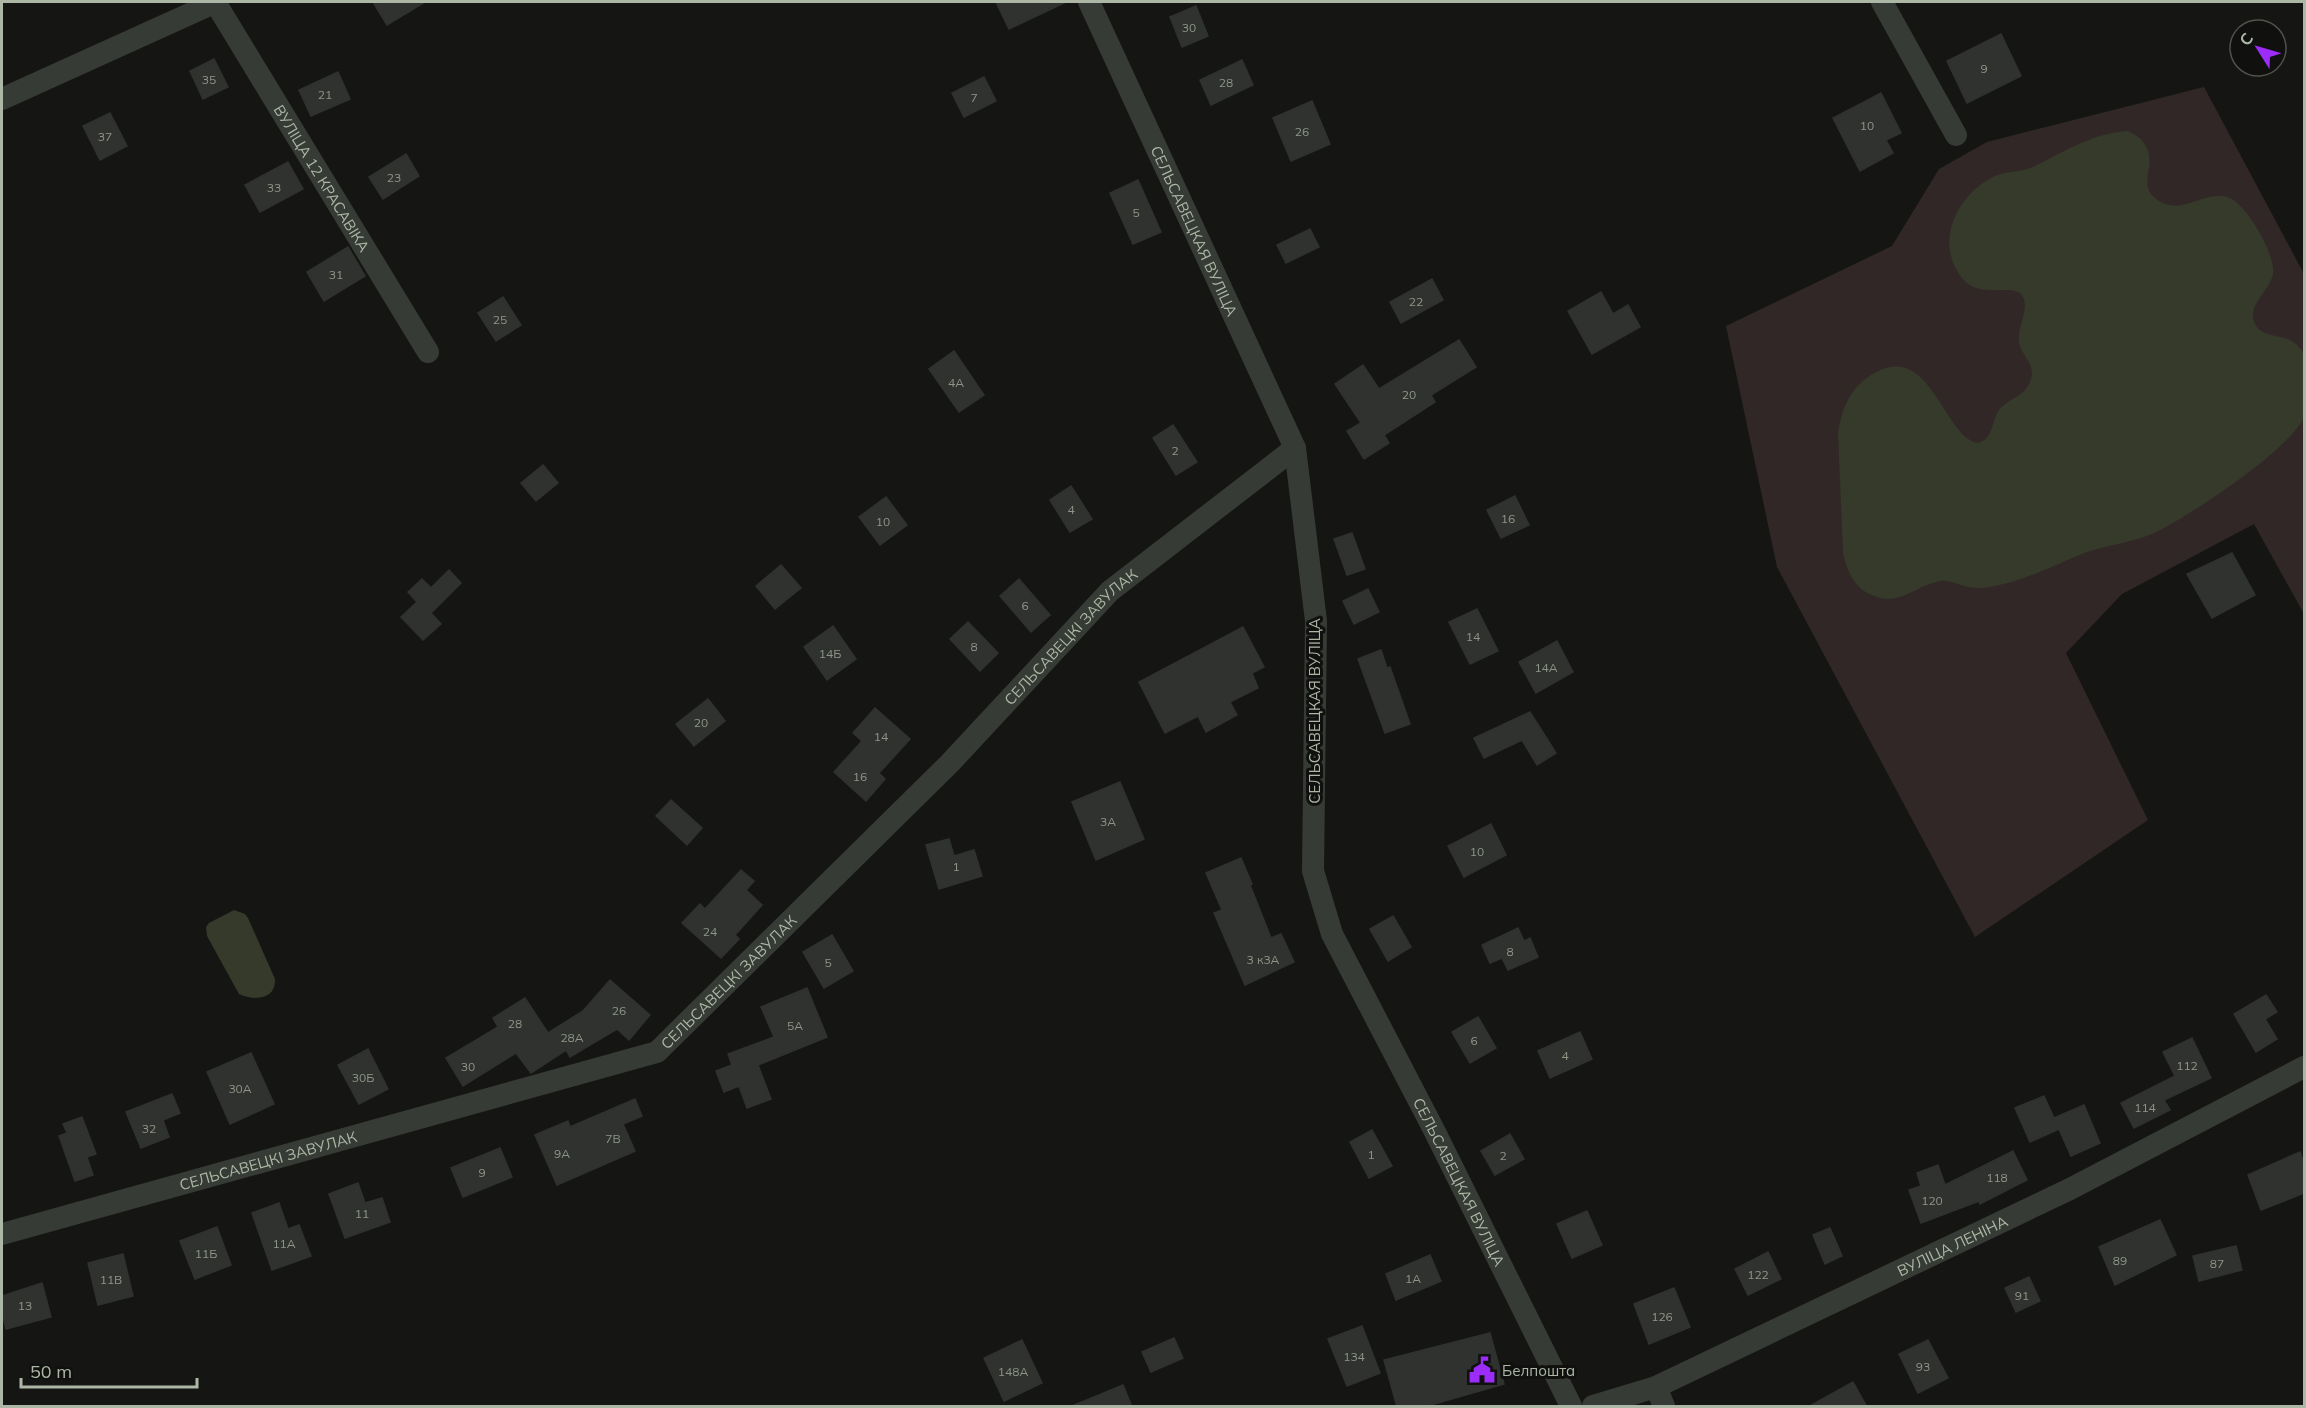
<svg xmlns="http://www.w3.org/2000/svg" width="2306" height="1408" viewBox="0 0 2306 1408" font-family="Mulish,sans-serif">
<style>
.green{fill:#312726}
.water{fill:#353a2a}
.building{fill:#30322f;stroke:#2f322e;stroke-width:1.5}
.lines{fill:none;stroke-linecap:round;stroke-linejoin:round}
.street{stroke:#373b35;stroke-width:22}
.labels{text-anchor:middle;dominant-baseline:central;stroke-width:6;stroke-linejoin:round;paint-order:stroke}
.number-label{font-size:12px;fill:#8e9688}
.street-label{font-size:15px;fill:#adb7a6;stroke:#10110f}
.poi-label{font-size:15px;fill:#adb7a6;stroke:#10110f;text-anchor:start}
</style>
<rect width="100%" height="100%" fill="#151614"/>
<!-- green -->
<polygon class="green" points="2204,87 2304,274 2304,614 2254,524 2122,594 2066,653 2148,820 1975,937 1777,567 1726,326 1892,246 1939,169 1987,142"/>
<!-- water -->
<g class="water">
<path d="M2128,131c42,21 6,48 26,66 26,24 53,-12 78,2 16,9 44,56 41,75 -3,17 -27,31 -18,50 6,12 22,11 33,15 7,3 12,8 16,15 1,13 2,53 0,63 -14,33 -116,100 -150,116 -23,10 -47,12 -70,20 -29,12 -58,27 -89,33 -9,2 -18,3 -27,1 -9,-2 -18,-7 -27,-6 -22,3 -41,24 -64,16 -22,-7 -29,-23 -34,-44l-5,-120c4,-24 11,-44 33,-58 59,-38 72,62 107,68 16,-5 13,-21 21,-33 9,-12 27,-13 32,-31 5,-15 -10,-23 -12,-37 -2,-15 10,-31 4,-45 -8,-16 -43,4 -61,-19 -29,-36 -4,-85 33,-102 13,-5 27,-4 40,-10 30,-15 58,-33 93,-35z"/>
<path d="M234,910l11,4 3,4 27,61c1,21 -21,22 -36,15l-32,-58 -1,-9 3,-4z"/>
</g>
<!-- building -->
<g class="building">
<polygon points="373,2 425,2 387,25"/>
<polygon points="996,2 1066,2 1009,29"/>
<polygon points="1196,6 1208,36 1182,47 1170,17"/>
<polygon points="2001,34 2021,76 1967,103 1947,61"/>
<polygon points="214,59 228,87 203,99 190,71"/>
<polygon points="1242,60 1253,85 1211,105 1200,80"/>
<polygon points="338,72 350,99 311,116 299,90"/>
<polygon points="984,77 996,101 964,117 952,93"/>
<polygon points="1881,93 1901,133 1886,140 1893,153 1860,171 1833,118"/>
<polygon points="1312,101 1330,144 1291,161 1273,118"/>
<polygon points="110,113 127,146 100,160 83,126"/>
<polygon points="406,154 419,176 383,199 369,177"/>
<polygon points="288,162 303,189 260,212 245,185"/>
<polygon points="1138,180 1161,232 1133,244 1110,193"/>
<polygon points="1310,229 1319,247 1286,263 1277,245"/>
<polygon points="348,247 365,276 324,301 307,272"/>
<polygon points="1432,279 1443,300 1401,323 1390,302"/>
<polygon points="1601,292 1613,314 1628,305 1640,327 1592,354 1568,311"/>
<polygon points="503,297 521,325 496,341 478,313"/>
<polygon points="1459,340 1476,367 1431,395 1435,402 1384,435 1389,443 1364,459 1347,431 1361,423 1335,384 1363,365 1379,389"/>
<polygon points="954,351 984,395 959,412 929,369"/>
<polygon points="1173,425 1197,462 1176,475 1153,438"/>
<polygon points="543,465 558,483 536,501 521,483"/>
<polygon points="1071,486 1092,519 1070,532 1050,500"/>
<polygon points="1515,496 1529,525 1501,538 1487,510"/>
<polygon points="886,497 907,525 880,545 859,517"/>
<polygon points="1352,533 1365,569 1347,575 1334,539"/>
<polygon points="2232,553 2255,595 2212,618 2187,574"/>
<polygon points="781,565 801,588 775,609 756,586"/>
<polygon points="449,570 461,583 431,613 441,624 423,640 401,617 417,602 408,592 422,579 431,588"/>
<polygon points="1019,579 1050,615 1031,632 1000,596"/>
<polygon points="1368,589 1379,612 1354,624 1343,601"/>
<polygon points="1477,609 1498,651 1470,664 1449,622"/>
<polygon points="968,622 998,653 980,671 950,639"/>
<polygon points="833,626 856,659 827,680 804,647"/>
<polygon points="1243,627 1264,667 1252,673 1258,688 1230,702 1237,715 1206,732 1198,716 1165,733 1139,682"/>
<polygon points="1557,641 1573,672 1536,693 1519,662"/>
<polygon points="1381,650 1387,668 1390,667 1410,724 1385,733 1358,659"/>
<polygon points="708,699 725,721 694,746 676,724"/>
<polygon points="875,708 910,739 879,773 885,779 866,801 834,772 862,741 853,733"/>
<polygon points="1530,712 1556,753 1537,765 1522,740 1484,758 1474,738"/>
<polygon points="1120,782 1144,839 1096,860 1072,802"/>
<polygon points="671,800 702,828 687,845 656,816"/>
<polygon points="1491,824 1506,855 1464,877 1448,846"/>
<polygon points="949,839 954,856 974,850 982,876 939,889 926,845"/>
<polygon points="1241,858 1252,884 1250,885 1271,938 1281,934 1294,962 1245,985 1214,913 1222,910 1206,873"/>
<polygon points="741,870 754,881 746,890 762,905 735,935 739,939 721,958 682,923 700,904 705,909"/>
<polygon points="1393,916 1411,947 1388,961 1370,929"/>
<polygon points="1518,928 1524,941 1530,938 1538,957 1508,970 1502,958 1490,963 1482,945"/>
<polygon points="832,935 853,971 824,988 803,952"/>
<polygon points="610,980 650,1015 629,1040 617,1029 570,1057 566,1050 531,1073 516,1053 463,1086 446,1058 498,1027 493,1018 525,998 548,1033 583,1011"/>
<polygon points="807,988 827,1037 758,1065 771,1099 747,1108 739,1086 724,1092 716,1071 732,1065 728,1054 774,1037 761,1007"/>
<polygon points="2266,995 2277,1012 2265,1019 2277,1039 2256,1052 2234,1014"/>
<polygon points="1478,1017 1496,1048 1470,1063 1452,1032"/>
<polygon points="1580,1032 1592,1059 1550,1078 1538,1051"/>
<polygon points="2192,1038 2211,1078 2164,1100 2170,1110 2134,1128 2121,1103 2175,1076 2163,1052"/>
<polygon points="368,1049 388,1089 359,1104 338,1065"/>
<polygon points="251,1053 274,1104 230,1124 207,1072"/>
<polygon points="172,1094 180,1113 163,1120 169,1137 141,1148 126,1112"/>
<polygon points="2044,1096 2059,1129 2030,1142 2015,1108"/>
<polygon points="635,1099 642,1116 623,1124 635,1151 557,1185 535,1135 568,1121 570,1127"/>
<polygon points="2084,1105 2100,1143 2071,1156 2054,1118"/>
<polygon points="82,1117 96,1154 87,1157 93,1175 75,1181 59,1136 67,1133 63,1124"/>
<polygon points="1372,1130 1392,1166 1369,1178 1350,1142"/>
<polygon points="1510,1134 1524,1159 1495,1175 1481,1151"/>
<polygon points="500,1148 512,1177 463,1197 451,1168"/>
<polygon points="2013,1151 2027,1180 1980,1204 1979,1201 1921,1223 1909,1190 1921,1186 1917,1173 1938,1165 1945,1185"/>
<polygon points="2300,1152 2304,1164 2304,1193 2261,1210 2248,1175"/>
<polygon points="358,1183 365,1203 382,1198 390,1222 345,1238 329,1194"/>
<polygon points="279,1203 288,1229 299,1225 311,1256 272,1270 252,1213"/>
<polygon points="1587,1211 1602,1245 1572,1258 1557,1224"/>
<polygon points="2160,1220 2176,1255 2115,1285 2099,1247"/>
<polygon points="217,1227 231,1265 195,1279 180,1241"/>
<polygon points="1830,1228 1842,1256 1825,1264 1813,1235"/>
<polygon points="2236,1246 2242,1270 2199,1281 2193,1256"/>
<polygon points="1768,1252 1781,1279 1748,1295 1735,1269"/>
<polygon points="123,1254 133,1296 98,1305 88,1263"/>
<polygon points="1430,1255 1441,1281 1396,1300 1386,1274"/>
<polygon points="2029,1277 2040,1301 2016,1312 2005,1288"/>
<polygon points="42,1283 51,1317 6,1329 2,1313 2,1296"/>
<polygon points="1674,1288 1690,1327 1649,1344 1634,1304"/>
<polygon points="1362,1326 1380,1373 1347,1386 1328,1339"/>
<polygon points="1490,1333 1504,1384 1424,1407 1397,1407 1384,1360"/>
<polygon points="1174,1338 1183,1358 1151,1372 1142,1352"/>
<polygon points="1022,1340 1042,1383 1004,1401 984,1358"/>
<polygon points="1928,1340 1948,1378 1918,1393 1899,1354"/>
<polygon points="1853,1382 1867,1407 1808,1407"/>
<polygon points="1123,1385 1132,1407 1072,1407 1072,1406"/>
</g>
<g class="lines">
<!-- street -->
<g class="street">
<path id="s1" d="M215,2l213,350"/>
<path id="s2" d="M1089,2l206,446 21,173 -3,250 19,63 102,196 137,276"/>
<polyline points="1882,2 1956,135"/>
<polyline points="2,99 216,2"/>
<path id="s3" d="M2,1234l655,-182 293,-289 160,-172 185,-143"/>
<polyline points="1656,1387 1664,1406"/>
<path id="s4" d="M1593,1406l63,-19 414,-198 234,-122"/>
</g>
</g>
<!-- icons -->
<defs>
<g id="civic-bare" transform="scale(2.07)"><path d="M-.6-6.5H3V-4.5H.6V-3L4-1V1h2V6H-6V1h2V-1L-.6-3ZM-1.2 2.5V6h2.4V2.5Z" fill="#9c2cf7" stroke="#10110f" stroke-width="2.5" paint-order="stroke"/></g>
</defs>
<g fill-rule="evenodd">
<use href="#civic-bare" x="1482" y="1370"/>
</g>
<g class="labels">
<!-- number labels -->
<g class="number-label">
<text x="1189" y="27">30</text>
<text x="1984" y="68">9</text>
<text x="209" y="79">35</text>
<text x="1226" y="82">28</text>
<text x="325" y="94">21</text>
<text x="974" y="97">7</text>
<text x="1867" y="125">10</text>
<text x="1302" y="131">26</text>
<text x="105" y="136">37</text>
<text x="394" y="177">23</text>
<text x="274" y="187">33</text>
<text x="1136" y="212">5</text>
<text x="336" y="274">31</text>
<text x="1416" y="301">22</text>
<text x="500" y="319">25</text>
<text x="956" y="382">4А</text>
<text x="1409" y="394">20</text>
<text x="1175" y="450">2</text>
<text x="1071" y="509">4</text>
<text x="1508" y="518">16</text>
<text x="883" y="521">10</text>
<text x="1025" y="605">6</text>
<text x="1473" y="636">14</text>
<text x="974" y="646">8</text>
<text x="830" y="653">14Б</text>
<text x="1546" y="667">14А</text>
<text x="701" y="722">20</text>
<text x="881" y="736">14</text>
<text x="860" y="776">16</text>
<text x="1108" y="821">3А</text>
<text x="1477" y="851">10</text>
<text x="956" y="866">1</text>
<text x="710" y="931">24</text>
<text x="1510" y="951">8</text>
<text x="1263" y="959">3 к3А</text>
<text x="828" y="962">5</text>
<text x="619" y="1010">26</text>
<text x="515" y="1023">28</text>
<text x="795" y="1025">5А</text>
<text x="572" y="1037">28А</text>
<text x="1474" y="1040">6</text>
<text x="1565" y="1055">4</text>
<text x="2187" y="1065">112</text>
<text x="468" y="1066">30</text>
<text x="363" y="1077">30Б</text>
<text x="240" y="1088">30А</text>
<text x="2145" y="1107">114</text>
<text x="149" y="1128">32</text>
<text x="613" y="1138">7В</text>
<text x="562" y="1153">9А</text>
<text x="1371" y="1154">1</text>
<text x="1503" y="1155">2</text>
<text x="482" y="1172">9</text>
<text x="1997" y="1177">118</text>
<text x="1932" y="1200">120</text>
<text x="362" y="1213">11</text>
<text x="284" y="1243">11А</text>
<text x="206" y="1253">11Б</text>
<text x="2120" y="1260">89</text>
<text x="2217" y="1263">87</text>
<text x="1758" y="1274">122</text>
<text x="1413" y="1278">1А</text>
<text x="111" y="1279">11В</text>
<text x="2022" y="1295">91</text>
<text x="25" y="1305">13</text>
<text x="1662" y="1316">126</text>
<text x="1354" y="1356">134</text>
<text x="1923" y="1366">93</text>
<text x="1013" y="1371">148А</text>
</g>
<!-- street labels -->
<g class="street-label">
<text stroke="none"><textPath href="#s1" startOffset="206">ВУЛІЦА 12 КРАСАВІКА</textPath></text>
<text stroke="none"><textPath href="#s2" startOffset="252">СЕЛЬСАВЕЦКАЯ ВУЛІЦА</textPath></text>
<text stroke="none"><textPath href="#s3" startOffset="1266">СЕЛЬСАВЕЦКІ ЗАВУЛАК</textPath></text>
<text transform="translate(1314 711) rotate(-90)">СЕЛЬСАВЕЦКАЯ ВУЛІЦА</text>
<text stroke="none"><textPath href="#s3" startOffset="780">СЕЛЬСАВЕЦКІ ЗАВУЛАК</textPath></text>
<text stroke="none"><textPath href="#s3" startOffset="276">СЕЛЬСАВЕЦКІ ЗАВУЛАК</textPath></text>
<text stroke="none"><textPath href="#s2" startOffset="1260">СЕЛЬСАВЕЦКАЯ ВУЛІЦА</textPath></text>
<text stroke="none"><textPath href="#s4" startOffset="394">ВУЛІЦА ЛЕНІНА</textPath></text>
</g>
<!-- poi labels -->
<g class="poi-label">
<text x="1502" y="1370">Белпошта</text>
</g>
</g>
<!-- border -->
<rect width="2306" height="1408" fill="none" stroke="#adb7a6" stroke-width="6"/>
<!-- north arrow -->
<g transform="translate(2258 48) rotate(307)"><circle r="28" fill="#10110f" stroke="#4f534b" stroke-width="1.5"/>
<path d="M0-4.5L10 22L0 15L-10 22Z" fill="#9c2cf7"/>
<text y="-9" font-size="16" font-weight="bold" text-anchor="middle" fill="#adb7a6">С</text>
</g>
<!-- scale -->
<path d="M21 1378v9h176v-9" fill="none" stroke="#adb7a6" stroke-width="3"/>
<text x="30" y="1378" font-size="18" fill="#adb7a6" stroke="#10110f" stroke-width="4.5" paint-order="stroke">50 m</text>
</svg>
